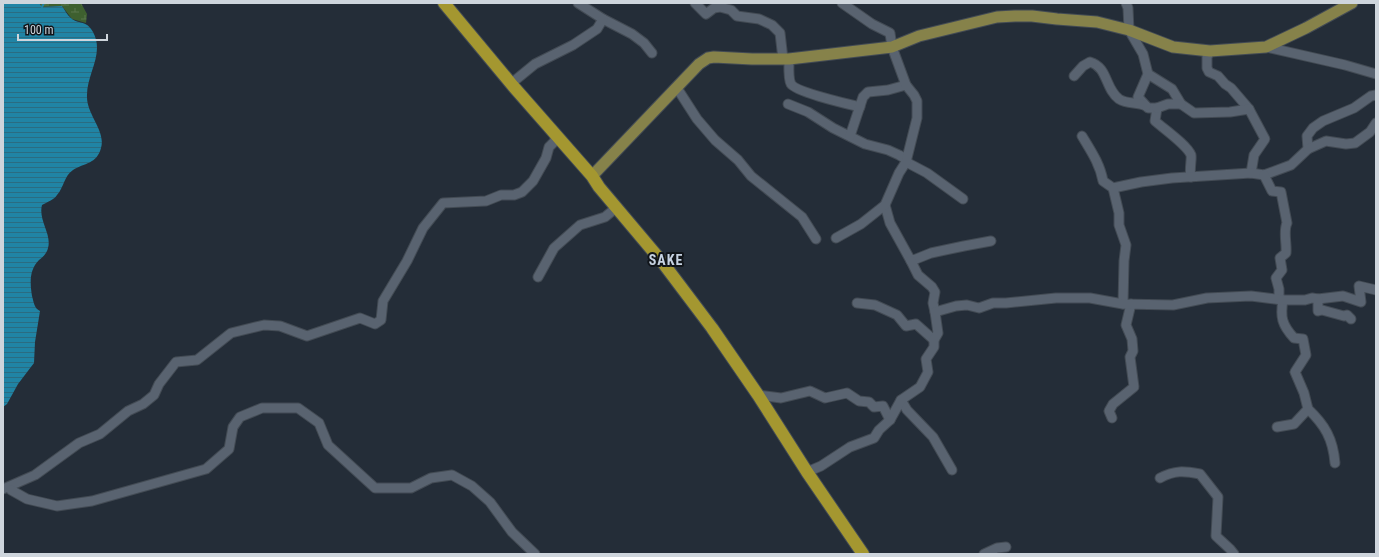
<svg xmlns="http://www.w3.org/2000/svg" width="1379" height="557" viewBox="0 0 1379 557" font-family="'Roboto Condensed',sans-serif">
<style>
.wetland{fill:url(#wetland-marsh)}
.water{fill:url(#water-rules)}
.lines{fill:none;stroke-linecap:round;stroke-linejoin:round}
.stream{stroke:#2084a5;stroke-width:2}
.minor-casing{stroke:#434b54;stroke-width:11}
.major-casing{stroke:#434b54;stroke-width:13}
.highway-casing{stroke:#434b54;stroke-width:14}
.minor{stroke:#596370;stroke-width:9}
.major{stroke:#86824a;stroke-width:11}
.highway{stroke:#a49730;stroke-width:12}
.labels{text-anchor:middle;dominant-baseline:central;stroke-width:4;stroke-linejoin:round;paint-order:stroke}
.district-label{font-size:14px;font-weight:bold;letter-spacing:1px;fill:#c6d2e1;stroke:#11151a}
</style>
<defs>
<pattern id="wetland-marsh" width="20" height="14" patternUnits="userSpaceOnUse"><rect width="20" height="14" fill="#3e602f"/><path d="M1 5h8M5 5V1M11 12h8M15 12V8" fill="none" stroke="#59764d"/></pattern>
<pattern id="water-rules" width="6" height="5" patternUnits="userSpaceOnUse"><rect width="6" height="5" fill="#2084a5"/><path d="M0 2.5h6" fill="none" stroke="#2a6c82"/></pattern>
</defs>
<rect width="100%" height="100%" fill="#242d38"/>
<!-- wetland -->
<polygon class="wetland" points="39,3 81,3 87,14 86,23 72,19 62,6 42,7"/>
<!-- water -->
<path class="water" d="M3,3h36l3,4 20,-1c3,4 5,9 9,12 7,7 15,1 22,14 12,22 -7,42 -6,65 0,18 19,34 14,51 -4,16 -17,15 -28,22 -9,6 -9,17 -16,25 -3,5 -10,7 -15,10 -4,15 10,29 6,43 -1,5 -5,9 -9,12 -10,10 -9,23 -7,36 2,7 2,12 8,15l-5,31 -1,21 -16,21 -11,20 -4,3z"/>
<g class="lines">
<!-- stream -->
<polyline class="stream" points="42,7 44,3"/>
<!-- minor casing -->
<g class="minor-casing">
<g id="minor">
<polyline points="578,3 603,19 632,34 644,43 652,53"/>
<polyline points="695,3 706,14 714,8 720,7 731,10 737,16 759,19 772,25 780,33 783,59"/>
<path d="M1126,3l2,5 1,22 14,24 5,20 -10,23 10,11h9l-2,13c9,8 32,24 36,34 1,4 -2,15 0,22"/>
<polyline points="1266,47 1345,65 1376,74"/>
<polyline points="1210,51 1207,57 1207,68 1209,72 1218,76 1225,84 1231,88 1249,109 1265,139 1254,155 1251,173"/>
<path d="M789,59c0,5 -1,20 2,25 5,8 57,20 69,23"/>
<polyline points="1148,74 1172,89 1181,104 1194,113 1230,112 1249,109"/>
<path d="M1074,76l9,-10 7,-4c18,5 15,27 29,37 9,6 18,2 27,7"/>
<polyline points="513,86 513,82 535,64 573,45 597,29 603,19"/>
<polyline points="677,88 697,119 715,140 738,160 751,176 802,217 816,239"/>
<polyline points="788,104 808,112 833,128 865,144 888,150 899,155 906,159 908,163 927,173 963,199"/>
<polyline points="1157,108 1168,104 1181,104"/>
<polyline points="850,136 863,97 868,92 888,90 906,85"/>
<path d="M1082,136c9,15 18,28 21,45l10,7 28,-6 31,-4 79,-5 13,2 27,-10 17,-16 -1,-13 6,-8 10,-7 31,-13 17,-12 5,-1"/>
<polyline points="1308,149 1326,141 1346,144 1355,143 1370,132 1376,123"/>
<path d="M1264,175l8,16 9,1 6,31c-4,8 0,21 -1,30l-6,5 2,12 -6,8 3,11v10"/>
<polyline points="1113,188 1119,213 1119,225 1126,245 1124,261 1123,304"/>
<polyline points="885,205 890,223 911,261 931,253 964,246 991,241"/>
<polyline points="836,238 861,224 885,205 899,173 906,162 917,118 917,101 914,95 906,85 892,47 890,33 872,24 842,3"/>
<polyline points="911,261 918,275 932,287 935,292 933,303 935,312"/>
<polyline points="538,277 554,248 580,225 605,217 617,207"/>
<polyline points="1318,299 1343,296 1361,302 1359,286 1376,290"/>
<polyline points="857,303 875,305 897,315 906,326 916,324 934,340"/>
<polyline points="758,395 781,398 810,391 825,398 847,393 859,401 869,402 874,407 883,406 890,420"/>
<polyline points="901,400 907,410 933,437 952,470"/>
<path d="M1308,409c17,16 25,30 27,54"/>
<polyline points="1112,418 1109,411 1113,404 1134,387 1130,357 1133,351 1132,339 1126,325 1131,304"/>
<path d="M1277,427l17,-3 14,-15 -4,-16 -9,-21 11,-17 -3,-16 -9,-1c-12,-13 -14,-21 -11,-38"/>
<polyline points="807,472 821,466 850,447 874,438 879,430 890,420 901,400 920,387 928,372 926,359 934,347 934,340 938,333 935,312 956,306 967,305 979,308 993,303 1006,303 1056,298 1090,298 1123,304 1173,305 1207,298 1251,296 1283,300 1305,300 1312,298 1318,299 1318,311 1322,310 1344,316 1347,315 1351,319"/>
<path d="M1160,478c15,-8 24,-7 40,-4l18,23 -2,39 14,13 4,5"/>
<polyline points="3,489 35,475 79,443 100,434 128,411 143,404 154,395 159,384 176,362 197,360 231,333 264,325 280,326 307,336 360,318 375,324 381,320 383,301 407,261 423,228 443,203 486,201 501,195 514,195 522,192 533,181 546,158 549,147 554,142 556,136"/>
<polyline points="11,490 27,499 57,506 92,501 206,469 229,449 233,427 240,417 262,408 298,408 319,423 328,445 375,488 411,488 431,478 452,475 472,486 490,502 512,532 535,554"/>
<polyline points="984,554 997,548 1006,547"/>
</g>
</g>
<!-- major casing -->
<g class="major-casing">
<polyline id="major" points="592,176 699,64 708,58 714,57 752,59 789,59 892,47 919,36 997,17 1015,16 1032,16 1057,19 1097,22 1129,30 1173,47 1210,51 1266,47 1306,28 1352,3"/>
</g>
<!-- highway casing -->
<g class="highway-casing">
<polyline id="highway" points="444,3 513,86 592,176 599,187 663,263 712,328 758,395 807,472 863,554"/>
</g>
<!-- minor -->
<use href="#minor" class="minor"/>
<!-- major -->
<use href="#major" class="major"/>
<!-- highway -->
<use href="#highway" class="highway"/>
</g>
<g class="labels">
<!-- district labels -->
<g class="district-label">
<text x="666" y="260">SAKE</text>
</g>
</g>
<!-- border -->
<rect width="1379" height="557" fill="none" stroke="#ced5dc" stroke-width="8"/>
<!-- scale -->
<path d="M18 34v6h89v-6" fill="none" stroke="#ced5dc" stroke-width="2"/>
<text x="24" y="34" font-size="12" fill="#ced5dc" stroke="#11151a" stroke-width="3" paint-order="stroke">100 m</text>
</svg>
